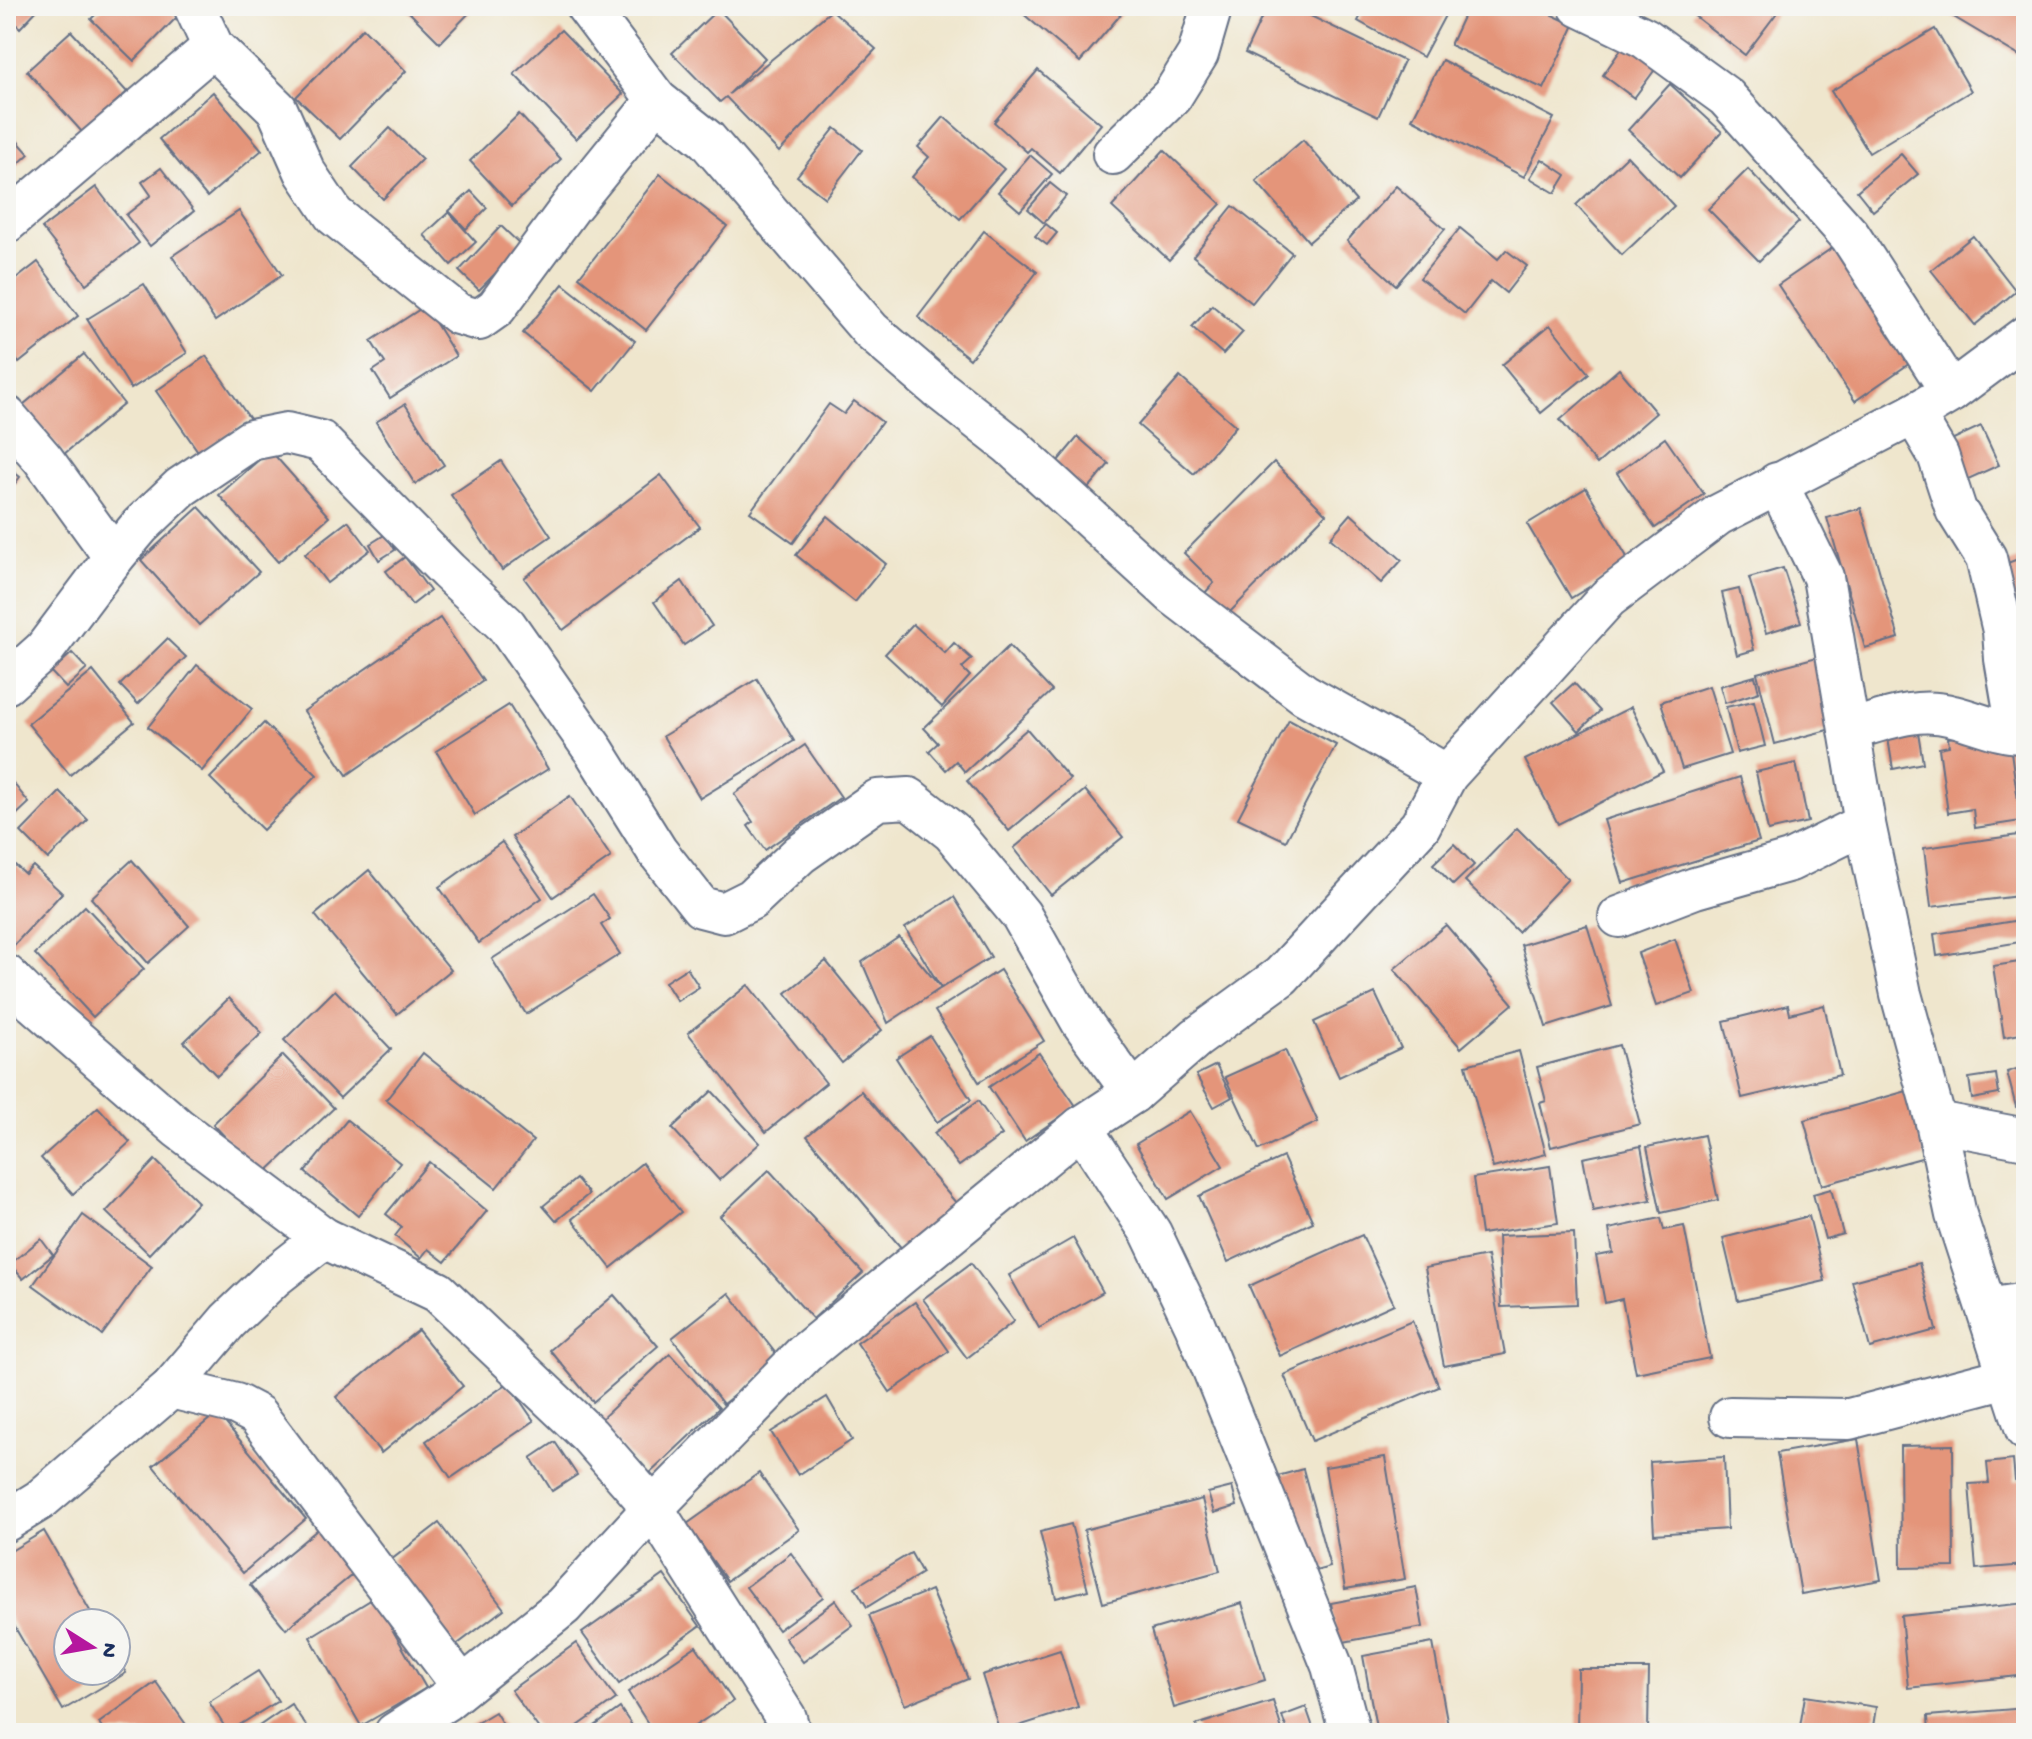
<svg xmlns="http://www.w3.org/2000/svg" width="2032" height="1739" viewBox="0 0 2032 1739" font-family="'Gochi Hand',sans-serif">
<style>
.building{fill:#e4957a}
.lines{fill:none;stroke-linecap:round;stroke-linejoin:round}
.minor-casing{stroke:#656f85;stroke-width:44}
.minor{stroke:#fff;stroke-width:40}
</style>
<rect width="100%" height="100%" fill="#f6f6f2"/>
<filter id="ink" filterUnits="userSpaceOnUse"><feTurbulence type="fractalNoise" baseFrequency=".0125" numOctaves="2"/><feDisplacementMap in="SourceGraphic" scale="16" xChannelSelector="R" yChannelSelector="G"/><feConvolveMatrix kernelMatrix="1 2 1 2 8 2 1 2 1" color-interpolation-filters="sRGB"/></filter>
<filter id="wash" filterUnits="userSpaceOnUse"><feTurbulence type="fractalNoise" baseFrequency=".006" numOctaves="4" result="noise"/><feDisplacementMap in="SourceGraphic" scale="32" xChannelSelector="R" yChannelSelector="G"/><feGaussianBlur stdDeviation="1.8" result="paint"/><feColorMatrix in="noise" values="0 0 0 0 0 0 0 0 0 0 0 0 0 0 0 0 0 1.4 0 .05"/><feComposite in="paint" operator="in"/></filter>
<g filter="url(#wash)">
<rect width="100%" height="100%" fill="#efe6cd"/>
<g id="blocks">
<!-- building -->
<g class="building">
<polygon points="6,6 41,6 20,28 6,15"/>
<polygon points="104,6 166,6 177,17 134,61 91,19"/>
<polygon points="403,6 476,6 440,43"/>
<polygon points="1014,6 1114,6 1122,13 1080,62"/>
<polygon points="1267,6 1290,6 1404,61 1378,117 1245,53"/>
<polygon points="1366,6 1450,6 1423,57 1358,21"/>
<polygon points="1468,6 1533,6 1574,25 1544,89 1450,45"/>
<polygon points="1698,6 1782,6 1745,55 1692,14"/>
<polygon points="1945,6 2026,6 2026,52 2023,58 1942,10"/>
<polygon points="718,9 765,58 729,94 832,10 876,49 779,152 726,97 720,102 672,53"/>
<polygon points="363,28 406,71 340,139 296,97"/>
<polygon points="1935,29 1971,91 1869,153 1831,91"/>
<polygon points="561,30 623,94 576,139 514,74"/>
<polygon points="71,31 127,92 82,132 27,71"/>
<polygon points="1627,41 1659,64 1634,98 1603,75"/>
<polygon points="1442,60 1554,118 1524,177 1412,119"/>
<polygon points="1038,70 1101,124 1060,173 1031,148 1027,152 994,122"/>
<polygon points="1670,84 1722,132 1680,178 1628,130"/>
<polygon points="213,92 262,150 207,197 159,139"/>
<polygon points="519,114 561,159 512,206 470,161"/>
<polygon points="944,117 1004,169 960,219 912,177 929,157 918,147"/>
<polygon points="6,128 29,154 6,175"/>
<polygon points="390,128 422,159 383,199 352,167"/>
<polygon points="835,128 862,150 825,198 797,176"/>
<polygon points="1303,140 1356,201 1309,242 1256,181"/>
<polygon points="1164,150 1221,204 1169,260 1112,207"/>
<polygon points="1901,154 1918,174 1873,211 1857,191"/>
<polygon points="1030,155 1052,174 1020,211 998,192"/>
<polygon points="1627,156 1674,206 1622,255 1576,205"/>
<polygon points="1542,159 1566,175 1555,193 1530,178"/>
<polygon points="161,168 194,211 150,246 126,215 151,195 142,182"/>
<polygon points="1748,169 1799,222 1759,261 1708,209"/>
<polygon points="660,174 727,226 646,330 579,277"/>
<polygon points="1050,183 1066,196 1044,223 1028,209"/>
<polygon points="1396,186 1445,229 1396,285 1347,241"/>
<polygon points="96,187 139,243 86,284 42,228"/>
<polygon points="471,191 487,208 466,229 449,211"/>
<polygon points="1233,206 1292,253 1252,303 1193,256"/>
<polygon points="239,211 282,275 215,321 172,256"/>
<polygon points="449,212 476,242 451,265 424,235"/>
<polygon points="1046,224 1057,233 1047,245 1035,236"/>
<polygon points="501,226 522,246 479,290 459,271"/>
<polygon points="1460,228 1498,259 1506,250 1527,266 1506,293 1491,281 1465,314 1420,278"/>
<polygon points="984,231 1037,272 970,359 918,317"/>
<polygon points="1973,236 2016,291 1975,325 1931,270"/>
<polygon points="1835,246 1913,361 1855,401 1778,285"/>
<polygon points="38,262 78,316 19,363 6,346 6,287"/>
<polygon points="144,284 187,353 131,389 87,319"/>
<polygon points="563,284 635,341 595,391 523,333"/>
<polygon points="1212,305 1243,332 1223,354 1192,327"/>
<polygon points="425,306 456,356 390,398 373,371 385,363 371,341"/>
<polygon points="1550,325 1589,374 1541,413 1502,365"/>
<polygon points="84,354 124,404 64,454 23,405"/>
<polygon points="206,356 250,419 200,454 156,391"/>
<polygon points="1619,369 1656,413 1597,464 1560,420"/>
<polygon points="1180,377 1236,426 1194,474 1138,425"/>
<polygon points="854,401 882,422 793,543 750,512 829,404 844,414"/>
<polygon points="405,404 444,465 415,484 376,422"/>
<polygon points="1981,426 1999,465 1966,480 1949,441"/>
<polygon points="1078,437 1109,464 1083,495 1052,468"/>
<polygon points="1665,438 1704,494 1655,528 1617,473"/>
<polygon points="270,450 329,517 278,562 219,495"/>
<polygon points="501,461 551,536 502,570 451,495"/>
<polygon points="1274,462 1326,514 1225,617 1203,595 1214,583 1184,553"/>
<polygon points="6,466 20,477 6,495"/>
<polygon points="661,475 700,527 563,630 524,578"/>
<polygon points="1586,488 1630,562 1571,598 1527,524"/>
<polygon points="199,507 259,572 199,625 141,560"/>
<polygon points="1861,508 1899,638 1865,648 1827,518"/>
<polygon points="1351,514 1402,560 1381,583 1330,538"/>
<polygon points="828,516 886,564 855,602 796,555"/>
<polygon points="348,521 370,550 327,583 305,554"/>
<polygon points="386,534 395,550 379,560 370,544"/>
<polygon points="2026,556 2026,601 2017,605 2002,565"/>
<polygon points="405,557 430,591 412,605 386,571"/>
<polygon points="1783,568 1801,622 1766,633 1749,578"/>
<polygon points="682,581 712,626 684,645 654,602"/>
<polygon points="1739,589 1754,650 1737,655 1722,593"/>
<polygon points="440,618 483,681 347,775 304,711"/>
<polygon points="913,624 945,653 954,643 972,659 962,668 970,676 942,707 885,654"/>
<polygon points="167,639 186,657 138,704 120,685"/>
<polygon points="1009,646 1052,691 965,772 956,761 946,770 929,751 938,743 924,728"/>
<polygon points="72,653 87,669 66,688 51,672"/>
<polygon points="1821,656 1839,727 1775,744 1757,673"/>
<polygon points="197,665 252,709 202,771 148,727"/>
<polygon points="93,671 134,722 70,775 28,724"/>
<polygon points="1755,676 1759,692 1725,703 1720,686"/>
<polygon points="757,679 794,741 700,798 663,736"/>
<polygon points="1574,683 1600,711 1579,731 1553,702"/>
<polygon points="1709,686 1730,754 1682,769 1661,702"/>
<polygon points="1754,701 1765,746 1737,753 1726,707"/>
<polygon points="509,705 548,769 475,815 436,751"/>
<polygon points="1631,707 1663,771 1558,824 1525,760"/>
<polygon points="1289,720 1336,745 1286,841 1238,818"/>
<polygon points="264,723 317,775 263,830 210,778"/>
<polygon points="1027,729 1070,779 1009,831 967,781"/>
<polygon points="1994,731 2009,738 2021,821 1975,828 1973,809 1948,813 1939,748 1949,746 1948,738"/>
<polygon points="1918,732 1923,763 1893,769 1888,738"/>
<polygon points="805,745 841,797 765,850 748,826 753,822 734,794"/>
<polygon points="1796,763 1808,822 1768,831 1756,772"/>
<polygon points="6,774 29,803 13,818 6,809"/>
<polygon points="1740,777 1759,841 1623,883 1604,820"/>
<polygon points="1085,790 1123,837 1051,895 1014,848"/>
<polygon points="60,792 88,820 48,859 21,832"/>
<polygon points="570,796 611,857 553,897 512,837"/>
<polygon points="1517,828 1568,879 1518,932 1465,881"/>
<polygon points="2026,834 2026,895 1931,907 1924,848"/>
<polygon points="502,842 542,898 479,943 439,887"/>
<polygon points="1454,844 1474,865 1453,885 1433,864"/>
<polygon points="6,857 25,874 33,866 62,893 14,945 6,938"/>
<polygon points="132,860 189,926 148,963 91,898"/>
<polygon points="369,870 451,970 397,1014 315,915"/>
<polygon points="593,894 610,919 601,925 620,954 526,1014 492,959"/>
<polygon points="954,897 991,957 941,988 905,928"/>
<polygon points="85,906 144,969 93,1017 35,954"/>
<polygon points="2026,919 2026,941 1937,956 1934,934"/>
<polygon points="1446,925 1513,1004 1461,1048 1394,969"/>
<polygon points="1587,925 1612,1006 1546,1027 1521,945"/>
<polygon points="899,937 941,988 888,1023 862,962"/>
<polygon points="1675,939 1694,993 1656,1006 1638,953"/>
<polygon points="826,961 882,1030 842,1063 786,993"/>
<polygon points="2026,961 2026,1033 2004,1037 1993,966"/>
<polygon points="687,968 699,987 677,1001 665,982"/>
<polygon points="1000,970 1044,1041 979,1082 935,1011"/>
<polygon points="748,985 826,1083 766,1132 688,1033"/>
<polygon points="335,990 391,1049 340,1098 284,1040"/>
<polygon points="1375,993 1401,1048 1339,1077 1314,1022"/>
<polygon points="229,998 262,1033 217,1076 184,1042"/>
<polygon points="1788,1005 1790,1014 1824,1005 1840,1075 1742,1098 1724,1021"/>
<polygon points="930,1036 971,1100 937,1122 896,1058"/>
<polygon points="1619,1045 1640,1124 1551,1147 1540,1103 1546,1101 1537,1067"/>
<polygon points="1285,1050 1318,1122 1259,1150 1225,1077"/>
<polygon points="1519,1051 1546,1154 1493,1168 1466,1065"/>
<polygon points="423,1053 533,1141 496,1188 386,1100"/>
<polygon points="1039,1053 1076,1106 1025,1141 989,1087"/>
<polygon points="283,1055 334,1108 262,1176 213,1124"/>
<polygon points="1216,1065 1232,1097 1214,1107 1196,1075"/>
<polygon points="2026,1066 2026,1104 2016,1107 2007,1072"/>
<polygon points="1996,1074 1999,1094 1972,1099 1969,1078"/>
<polygon points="712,1091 760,1143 719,1180 672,1128"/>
<polygon points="861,1091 957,1204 903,1250 807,1136"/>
<polygon points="1907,1091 1925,1157 1822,1185 1804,1120"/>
<polygon points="978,1101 1002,1135 959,1166 934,1133"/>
<polygon points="98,1107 130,1142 73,1194 41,1158"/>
<polygon points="1190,1111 1223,1166 1168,1199 1136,1144"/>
<polygon points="347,1120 400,1163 358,1216 305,1172"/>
<polygon points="1704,1135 1718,1200 1661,1213 1647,1147"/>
<polygon points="1641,1146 1651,1200 1593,1211 1583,1158"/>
<polygon points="1283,1157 1313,1222 1228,1262 1199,1196"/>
<polygon points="155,1160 198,1202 149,1254 106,1212"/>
<polygon points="429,1162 487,1211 445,1262 428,1249 421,1258 395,1236 402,1227 386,1214"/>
<polygon points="642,1163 681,1212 611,1268 572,1219"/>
<polygon points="1550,1166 1558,1223 1481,1234 1473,1178"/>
<polygon points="769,1170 863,1273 813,1319 720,1216"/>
<polygon points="576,1179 589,1194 556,1221 543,1206"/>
<polygon points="1831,1189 1843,1234 1825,1239 1813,1194"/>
<polygon points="83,1215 152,1266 102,1335 33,1285"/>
<polygon points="1809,1216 1825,1281 1738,1301 1723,1238"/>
<polygon points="1661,1218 1664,1230 1684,1226 1710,1358 1636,1373 1622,1299 1605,1303 1596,1256 1613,1253 1609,1229"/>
<polygon points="1574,1233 1577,1304 1501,1307 1498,1236"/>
<polygon points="1362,1235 1394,1304 1280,1356 1249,1286"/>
<polygon points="1073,1238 1103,1292 1039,1328 1009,1275"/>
<polygon points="41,1239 53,1255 23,1279 10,1264"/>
<polygon points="1487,1256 1505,1354 1444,1366 1425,1268"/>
<polygon points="971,1263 1014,1321 967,1358 923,1299"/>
<polygon points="1919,1263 1936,1330 1870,1348 1852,1281"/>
<polygon points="729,1293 780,1359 723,1404 672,1338"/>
<polygon points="614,1295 658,1346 593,1402 550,1350"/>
<polygon points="915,1302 949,1351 890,1392 857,1343"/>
<polygon points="1412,1321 1439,1387 1312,1441 1284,1375"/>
<polygon points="418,1330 463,1386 381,1453 336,1397"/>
<polygon points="670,1354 719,1408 648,1475 598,1422"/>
<polygon points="508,1383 534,1421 451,1478 426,1441"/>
<polygon points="827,1397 852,1440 798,1475 771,1432"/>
<polygon points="217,1413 306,1519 243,1573 153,1466"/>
<polygon points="1858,1439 1881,1580 1801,1594 1777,1453"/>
<polygon points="555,1442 577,1475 552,1491 531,1458"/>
<polygon points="1953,1445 1954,1567 1901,1568 1900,1446"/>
<polygon points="1385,1457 1405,1579 1345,1589 1325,1467"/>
<polygon points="1724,1457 1727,1529 1654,1534 1650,1462"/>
<polygon points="2013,1460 2015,1481 2026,1479 2026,1565 1976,1569 1969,1484 1989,1483 1987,1463"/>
<polygon points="1303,1469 1330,1567 1301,1575 1274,1477"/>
<polygon points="759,1473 799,1530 727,1581 687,1524"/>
<polygon points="1232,1487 1237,1506 1214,1513 1208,1493"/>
<polygon points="1202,1499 1220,1571 1103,1603 1084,1530"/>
<polygon points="439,1523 504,1609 455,1646 391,1560"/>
<polygon points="1071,1524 1088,1590 1056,1598 1040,1532"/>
<polygon points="322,1526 358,1570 286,1629 250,1585"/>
<polygon points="44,1531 97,1623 68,1623 68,1671 116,1671 116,1655 126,1673 63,1710 6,1612 6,1554"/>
<polygon points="791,1553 823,1597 778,1630 746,1587"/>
<polygon points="911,1553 922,1573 867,1607 855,1587"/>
<polygon points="664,1575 700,1626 619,1684 582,1633"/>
<polygon points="1416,1587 1423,1627 1338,1643 1331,1603"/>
<polygon points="931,1590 968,1679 905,1705 869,1615"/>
<polygon points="374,1598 426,1688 361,1726 310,1637"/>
<polygon points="836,1600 853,1625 803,1662 785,1638"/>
<polygon points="1242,1603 1265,1680 1174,1708 1151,1630"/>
<polygon points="2026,1603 2026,1675 1908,1688 1901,1616"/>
<polygon points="576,1643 616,1699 568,1733 542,1733 511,1690"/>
<polygon points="1433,1643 1449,1731 1377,1733 1363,1656"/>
<polygon points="696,1646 733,1701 684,1733 654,1733 628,1692"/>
<polygon points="1060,1650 1078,1707 1000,1732 982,1675"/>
<polygon points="1578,1669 1649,1669 1648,1733 1577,1733"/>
<polygon points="258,1671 278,1701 228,1732 209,1702"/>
<polygon points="156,1682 192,1733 106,1733 99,1723"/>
<polygon points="1805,1696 1876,1707 1872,1733 1799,1733"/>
<polygon points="1273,1701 1283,1733 1198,1733 1196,1725"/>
<polygon points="291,1704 311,1733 249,1733"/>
<polygon points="1306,1707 1315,1733 1288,1733 1282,1716"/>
<polygon points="620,1708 637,1733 585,1733"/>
<polygon points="2026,1708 2026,1733 1929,1733 1928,1716"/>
<polygon points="495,1712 508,1733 460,1733"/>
</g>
</g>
</g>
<g filter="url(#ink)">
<use href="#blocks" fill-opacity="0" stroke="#656f85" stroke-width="2"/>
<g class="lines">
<!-- minor casing -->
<g class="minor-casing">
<g id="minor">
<polyline points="194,6 213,47 277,109 305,172 334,215 458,314 479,320 496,308 572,205 657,100"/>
<polyline points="586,6 657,100 707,140 871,331 940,390 1010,445 1174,595 1304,694 1447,775"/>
<polyline points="1579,6 1645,38 1726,97 1850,236 1951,392"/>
<polyline points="1113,154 1172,96 1198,54 1212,6"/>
<polyline points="6,223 213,47"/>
<polyline points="1914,414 1938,455 1956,510 1986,558 2003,631 2005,659 2014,712 2023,733"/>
<polyline points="6,416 43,459 114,557"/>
<polyline points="1777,483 1823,577 1865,824 1901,994 1936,1122 1956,1215 2026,1430"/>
<polyline points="6,684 44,650 114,557 140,526 181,487 251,440 286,433 320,441 448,571 506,625 595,752 657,851 701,907 724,913 752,899 800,854 877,800 909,798 952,832 1021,915 1081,1021 1133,1093"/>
<path d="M1850,730c35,-10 66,-24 103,-14 25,6 48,18 73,17"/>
<polyline points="1619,917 1695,888 1790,861 1865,824"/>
<polyline points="6,975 34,1003 178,1128 324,1238 438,1292 589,1435 653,1508 786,1718 790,1733"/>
<polyline points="1936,1122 2026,1139"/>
<polyline points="1081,1127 1151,1233 1195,1325 1332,1666 1350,1733"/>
<polyline points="1987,1309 2026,1303"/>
<polyline points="171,1388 236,1404 257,1415 462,1686"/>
<polyline points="1730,1417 1849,1419 2008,1377"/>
<polyline points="6,1521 40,1500 171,1388 228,1321 273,1278 324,1238"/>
<polyline points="395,1733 445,1701 563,1606 653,1508 804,1354 1081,1127 1133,1093 1196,1038 1281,976 1420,826 1447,775 1608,598 1718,515 1914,414 1951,392 2026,336"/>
</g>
</g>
<!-- minor -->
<use href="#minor" class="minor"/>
</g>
</g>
<!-- margin -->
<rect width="2032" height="1739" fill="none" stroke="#f6f6f2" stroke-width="32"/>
<!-- north arrow -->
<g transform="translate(92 1647) rotate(101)"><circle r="38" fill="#f6f6f2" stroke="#9ea6b7" stroke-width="2"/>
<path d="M0-6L14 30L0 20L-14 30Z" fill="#b5179e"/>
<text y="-12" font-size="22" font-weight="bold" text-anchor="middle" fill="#1b2f5e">N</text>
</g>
</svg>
